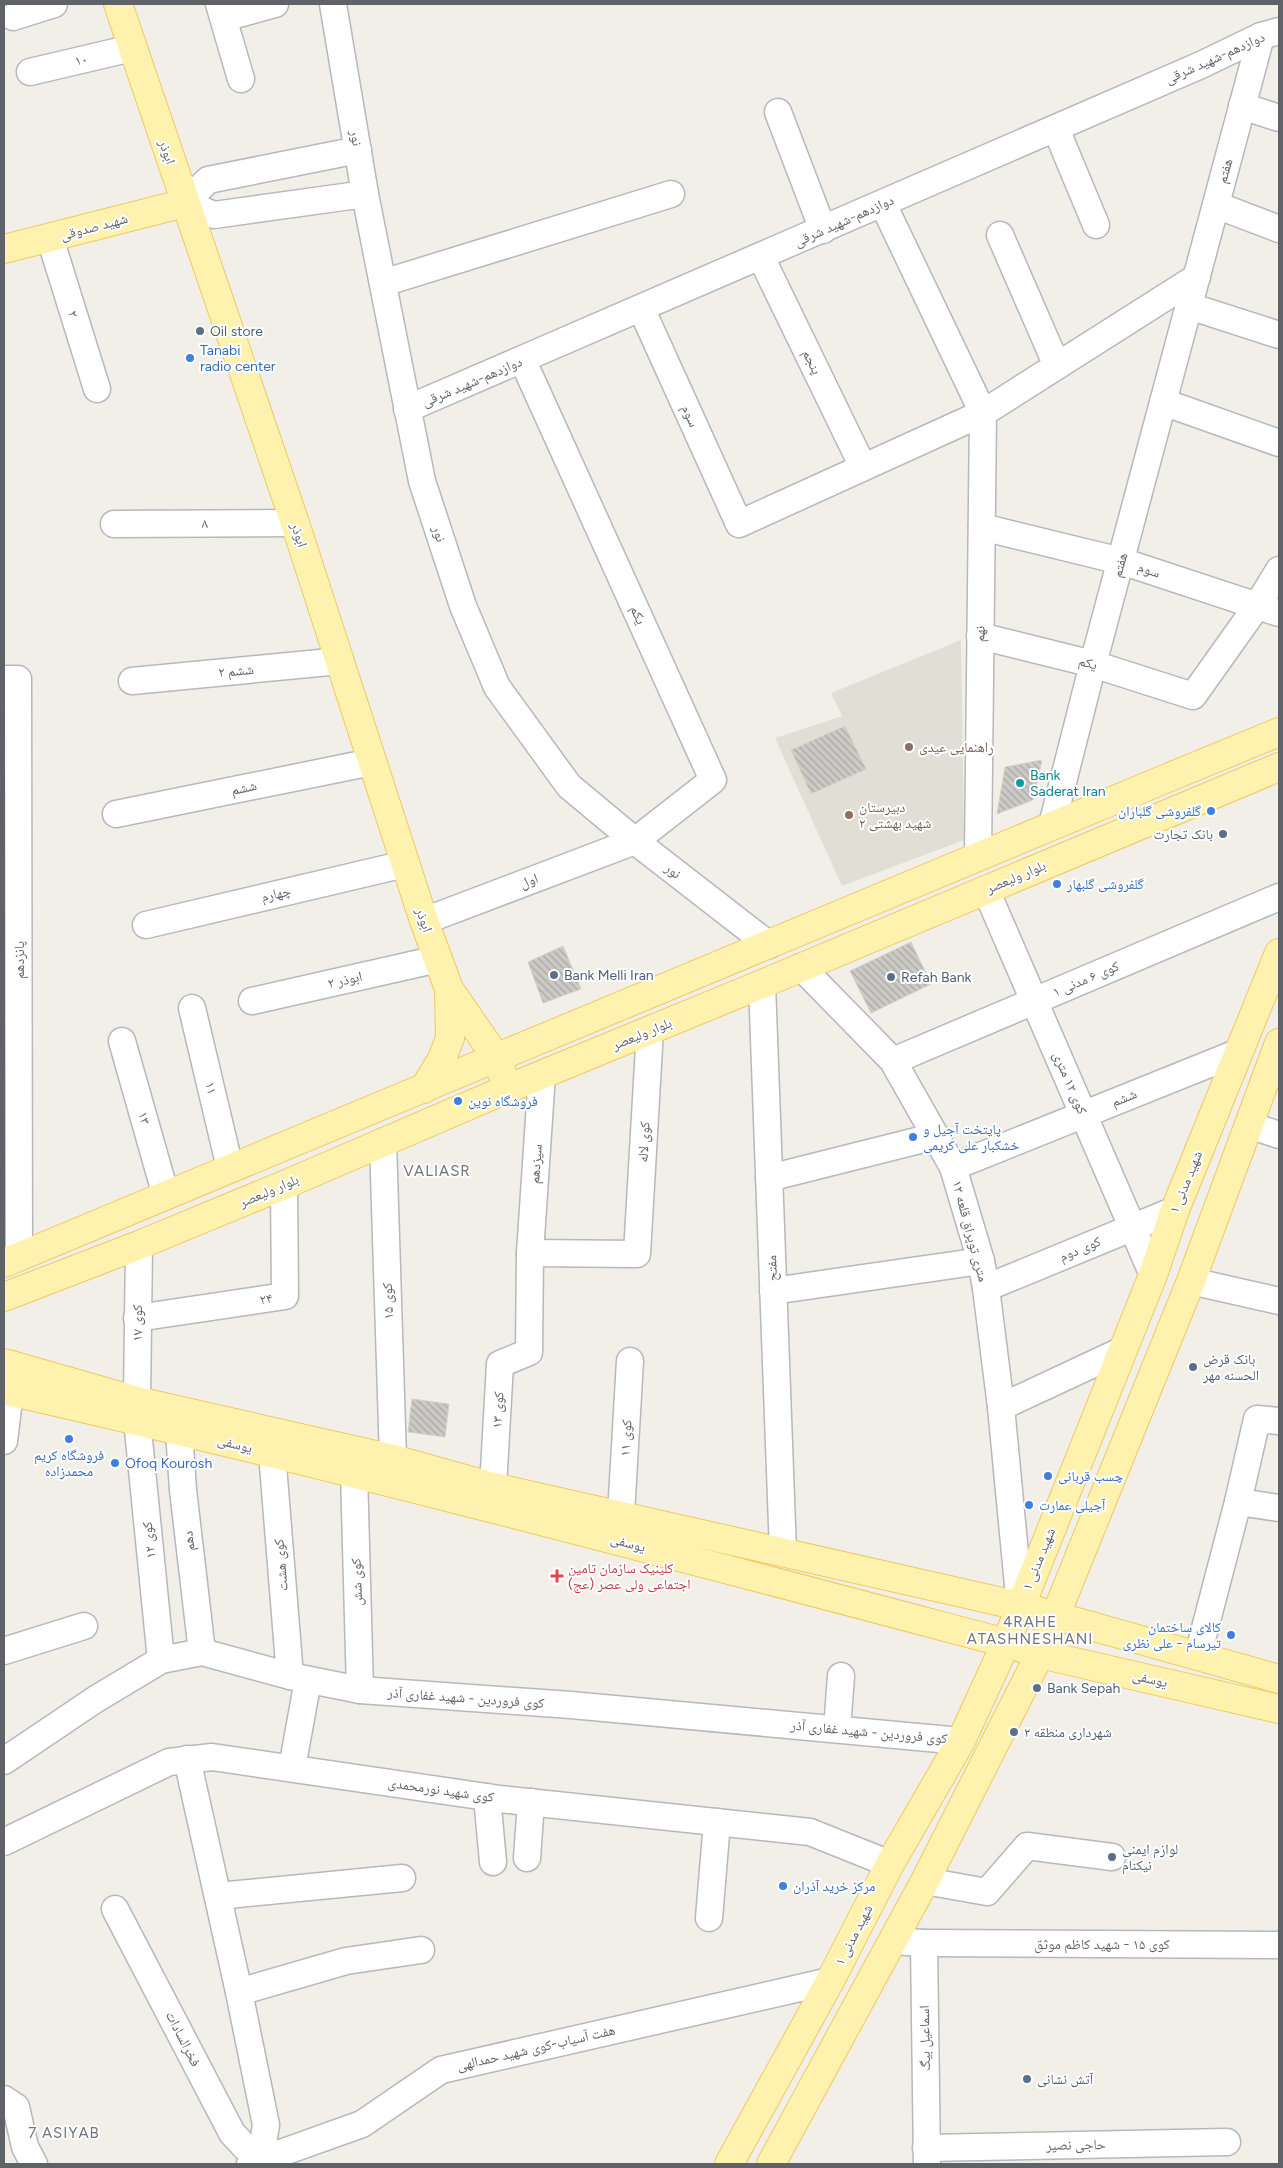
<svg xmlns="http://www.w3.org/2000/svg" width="1283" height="2168" viewBox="0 0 1283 2168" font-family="Figtree,'Noto Naskh Arabic',sans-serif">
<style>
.education{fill:#e1ded6}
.building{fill:url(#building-back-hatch);stroke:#d6d1c6}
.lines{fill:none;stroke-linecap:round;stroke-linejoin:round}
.minor-casing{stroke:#b5b8bc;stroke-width:29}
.major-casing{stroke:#f2c960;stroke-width:30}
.minor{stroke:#fff;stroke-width:26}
.major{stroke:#fff2af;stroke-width:28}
.service-dot{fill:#5c6f8a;stroke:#fff;stroke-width:2}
.shop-dot{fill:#3f7fe0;stroke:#fff;stroke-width:2}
.education-dot{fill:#8d6e63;stroke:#fff;stroke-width:2}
.culture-dot{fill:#0f9aa8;stroke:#fff;stroke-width:2}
.health-dot{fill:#e0444e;stroke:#fff;stroke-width:2}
.labels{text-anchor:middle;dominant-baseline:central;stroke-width:4;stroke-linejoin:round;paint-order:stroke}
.street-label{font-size:14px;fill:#5f6368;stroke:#fff}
.service-label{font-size:14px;fill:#4e5e75;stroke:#fff;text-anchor:start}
.shop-label{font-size:14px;fill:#366cbe;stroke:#fff;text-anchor:start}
.education-label{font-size:14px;fill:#785e54;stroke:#fff;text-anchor:start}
.culture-label{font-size:14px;fill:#0d838f;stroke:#fff;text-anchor:start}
.health-label{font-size:14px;fill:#be3a42;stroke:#fff;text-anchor:start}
.neighbourhood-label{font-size:15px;letter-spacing:1px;fill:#70757a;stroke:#fff}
</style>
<defs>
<pattern id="building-back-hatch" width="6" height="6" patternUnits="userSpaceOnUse" patternTransform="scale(1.25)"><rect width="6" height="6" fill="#cccac5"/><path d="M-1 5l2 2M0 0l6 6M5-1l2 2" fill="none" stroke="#a9a8a4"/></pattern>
</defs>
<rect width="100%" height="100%" fill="#f1efe8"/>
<!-- education -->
<polygon class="education" points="961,640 964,840 842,886 775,738 842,716 831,693"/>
<!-- building -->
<g class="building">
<polygon points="845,726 866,769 811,794 791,750"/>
<polygon points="1042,760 1033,800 997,814 1005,767"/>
<polygon points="911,942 931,984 871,1013 850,971"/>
<polygon points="563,946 581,989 543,1003 528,962"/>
<polygon points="412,1399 449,1404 445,1437 408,1432"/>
</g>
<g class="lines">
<!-- minor casing -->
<g class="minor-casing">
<g id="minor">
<polyline points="219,4 241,79"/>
<polyline points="333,4 365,194 422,481 463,606 497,687 569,786 635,841 769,945"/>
<polyline points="13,17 54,4"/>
<polyline points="224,18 275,4"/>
<polyline points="30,72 132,48"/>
<polyline points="1242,106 1279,118"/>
<polyline points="778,112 823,230"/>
<polyline points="1056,129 1096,225"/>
<polyline points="358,150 208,180 185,203 214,215 365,194"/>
<polyline points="883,204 983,413 978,855"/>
<polyline points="1216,205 1279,229"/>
<polyline points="1000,235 1057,366"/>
<polyline points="50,238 97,389"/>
<polyline points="761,257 863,467"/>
<polyline points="383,283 671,194"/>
<polyline points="1189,306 1279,335"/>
<polyline points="641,308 739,524 983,413 1197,277"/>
<polyline points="1163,402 1279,443"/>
<polyline points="407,409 1201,65 1261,36 1279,31"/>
<polyline points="114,524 295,523"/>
<polyline points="982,527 1121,561 1279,613"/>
<polyline points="980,636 1093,664 1193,696 1257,606 1279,570"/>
<polyline points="4,679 18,679 19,1256"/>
<polyline points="132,681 340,661"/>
<polyline points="116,814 372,762"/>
<polyline points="1052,825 1093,664 1261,36"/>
<polyline points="986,890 1153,1275"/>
<polyline points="424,921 635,841 713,780 523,361"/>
<polyline points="146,925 405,864"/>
<polyline points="801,967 893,1061 953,1167 981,1261 986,1288 1001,1407 1020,1606"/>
<polyline points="762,984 783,1552"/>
<polyline points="252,1001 438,959"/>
<polyline points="192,1008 230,1168"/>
<polyline points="122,1041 166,1196"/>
<polyline points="893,1061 1279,897"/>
<polyline points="1249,1125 1279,1135"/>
<polyline points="383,1142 393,1459"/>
<polyline points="953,1167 1239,1052"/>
<polyline points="769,1178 936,1136"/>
<polyline points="530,1253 637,1254 650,1030"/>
<polyline points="1191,1281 1279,1301"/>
<polyline points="986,1288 1175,1210"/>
<polyline points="773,1291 981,1261"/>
<polyline points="137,1318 285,1296 284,1185"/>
<polyline points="137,1401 139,1245"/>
<polyline points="1001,1407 1123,1350"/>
<polyline points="137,1420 161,1660"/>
<polyline points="179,1431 183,1490 202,1652"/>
<polyline points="4,1441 10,1392"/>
<polyline points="272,1453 290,1676"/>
<polyline points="354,1473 360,1690"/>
<polyline points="493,1487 500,1364 529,1352 530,1253 542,1074"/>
<polyline points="1238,1502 1279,1508"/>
<polyline points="621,1514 630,1361"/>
<polyline points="4,1651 84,1626"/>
<polyline points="1198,1655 1238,1502 1257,1419 1279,1421"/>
<polyline points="837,1729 841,1676"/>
<polyline points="187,1759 239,1992 266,2125 260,2162"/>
<polyline points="4,1761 96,1699 161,1660 202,1652 290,1676 360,1690 571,1705 961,1741"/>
<polyline points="292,1768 308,1680"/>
<polyline points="487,1797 493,1862"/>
<polyline points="4,1842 169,1762 212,1757 500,1799 810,1832 890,1864"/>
<polyline points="527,1858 531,1802"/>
<polyline points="925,1881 987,1892 1027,1846 1112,1857"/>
<polyline points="218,1896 402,1878"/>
<polyline points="115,1909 232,2133 261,2164"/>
<polyline points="709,1918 717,1822"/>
<polyline points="906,1942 924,1943 927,2164"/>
<polyline points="924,1943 1279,1945"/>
<polyline points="239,1992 346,1961 421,1950"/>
<polyline points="4,2099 16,2107 25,2147 34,2164"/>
<polyline points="926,2148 1227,2142"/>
<polyline points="250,2164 362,2124 441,2070 830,1981"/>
</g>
</g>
<!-- major casing -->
<g class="major-casing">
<g id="major">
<polyline points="118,4 295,523 424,921 449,989 496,1057 502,1073"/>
<polyline points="4,249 185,203"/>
<polyline points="424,1089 442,1059 450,1038 449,989"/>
<path d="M4,1263c425,-176 849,-356 1275,-531"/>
<polyline points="4,1297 139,1245 284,1185 507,1089 762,984 1279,767"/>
<polyline points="4,1363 137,1401 393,1459 493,1487 1020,1606 1279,1679"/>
<path d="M4,1390c336,76 669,165 1002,253l34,11 239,55"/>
<polyline points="729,2164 830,1981 890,1864 961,1741 1006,1643 1153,1275 1175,1210 1279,953"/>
<polyline points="771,2164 925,1881 1040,1654 1191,1281 1279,1043"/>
</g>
</g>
<!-- minor -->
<use href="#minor" class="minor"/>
<!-- major -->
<use href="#major" class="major"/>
</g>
<!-- markers -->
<g class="service-dot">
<circle cx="200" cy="331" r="5"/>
<circle cx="1223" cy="834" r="5"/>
<circle cx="554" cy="975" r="5"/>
<circle cx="891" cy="977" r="5"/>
<circle cx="1193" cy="1367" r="5"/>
<circle cx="1037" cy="1688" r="5"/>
<circle cx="1014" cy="1732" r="5"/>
<circle cx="1112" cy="1857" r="5"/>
<circle cx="1027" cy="2079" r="5"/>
</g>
<g class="shop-dot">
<circle cx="190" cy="358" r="5"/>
<circle cx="1211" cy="811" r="5"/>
<circle cx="1057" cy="884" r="5"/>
<circle cx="458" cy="1101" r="5"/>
<circle cx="913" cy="1137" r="5"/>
<circle cx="69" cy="1439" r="5"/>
<circle cx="115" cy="1463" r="5"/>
<circle cx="1048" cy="1476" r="5"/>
<circle cx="1029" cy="1505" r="5"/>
<circle cx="1231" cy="1635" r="5"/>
<circle cx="783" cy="1886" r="5"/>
</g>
<g class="education-dot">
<circle cx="909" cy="747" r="5"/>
<circle cx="849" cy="815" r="5"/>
</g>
<circle class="culture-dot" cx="1020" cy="783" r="5"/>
<path class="health-dot" d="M554.5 1568.5h5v5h5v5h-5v5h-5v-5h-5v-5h5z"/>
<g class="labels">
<!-- street labels -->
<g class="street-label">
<text transform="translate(1215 58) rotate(-24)">دوازدهم-شهید شرقی</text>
<text transform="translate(81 60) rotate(-13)">۱۰</text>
<text transform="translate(356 138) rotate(80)">نور</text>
<text transform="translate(167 152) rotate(71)">ابوذر</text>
<text transform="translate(1225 171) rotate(-75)">هفتم</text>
<text transform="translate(844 221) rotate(-24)">دوازدهم-شهید شرقی</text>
<text transform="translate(94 227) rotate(-15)">شهید صدوقی</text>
<text transform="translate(73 314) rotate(73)">۲</text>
<text transform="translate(812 362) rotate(64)">پنجم</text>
<text transform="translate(472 382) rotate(-23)">دوازدهم-شهید شرقی</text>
<text transform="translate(690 416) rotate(66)">سوم</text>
<text x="205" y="523">۸</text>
<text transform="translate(439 534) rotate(72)">نور</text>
<text transform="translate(299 535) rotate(72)">ابوذر</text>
<text transform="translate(1120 565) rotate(-75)">هفتم</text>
<text transform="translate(1149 570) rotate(18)">سوم</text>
<text transform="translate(638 615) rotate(66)">یکم</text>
<text transform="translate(980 634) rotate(-89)">نهم</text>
<text transform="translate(1088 663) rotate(15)">یکم</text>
<text transform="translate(236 671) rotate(-5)">ششم ۲</text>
<text transform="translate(244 788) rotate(-12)">ششم</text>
<text transform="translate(673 871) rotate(38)">نور</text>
<text transform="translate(1016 877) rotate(-23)">بلوار ولیعصر</text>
<text transform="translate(529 881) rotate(-21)">اول</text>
<text transform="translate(276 894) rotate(-13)">چهارم</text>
<text transform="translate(424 920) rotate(71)">ابوذر</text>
<text transform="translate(19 960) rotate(-90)">پانزدهم</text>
<text transform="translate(1086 979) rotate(-23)">کوی ۶ مدنی ۱</text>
<text transform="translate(345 980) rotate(-13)">۲ ابوذر</text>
<text transform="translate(642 1034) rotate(-22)">بلوار ولیعصر</text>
<text transform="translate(1070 1083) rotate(67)">کوی ۱۲ متری</text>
<text transform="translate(211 1088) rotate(77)">۱۱</text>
<text transform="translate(1124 1098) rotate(-22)">ششم</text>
<text transform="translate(144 1118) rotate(74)">۱۳</text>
<text transform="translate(644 1142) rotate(-87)">کوی لاله</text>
<text transform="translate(536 1164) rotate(-86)">سیزدهم</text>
<text transform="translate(1186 1182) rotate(-68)">شهید مدنی ۱</text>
<text transform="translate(269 1191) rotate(-23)">بلوار ولیعصر</text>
<text transform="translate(970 1231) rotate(75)">۱۲ متری توپراق قلعه</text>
<text transform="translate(1080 1249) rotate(-23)">کوی دوم</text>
<text transform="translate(772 1268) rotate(-92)">مفتح</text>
<text transform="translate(266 1299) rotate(-9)">۲۴</text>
<text transform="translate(388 1301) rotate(-92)">کوی ۱۵</text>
<text transform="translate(137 1323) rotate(-90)">کوی ۱۷</text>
<text transform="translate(498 1410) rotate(-87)">کوی ۱۳</text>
<text transform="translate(626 1438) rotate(-87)">کوی ۱۱</text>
<text transform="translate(235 1444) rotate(14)">یوسفی</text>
<text transform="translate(149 1540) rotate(-96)">کوی ۱۲</text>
<text transform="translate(189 1541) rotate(-97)">دهم</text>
<text transform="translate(628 1543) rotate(15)">یوسفی</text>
<text transform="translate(1039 1559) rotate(-68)">شهید مدنی ۱</text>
<text transform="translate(281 1565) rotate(-95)">کوی هشت</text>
<text transform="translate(357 1582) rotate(-92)">کوی شش</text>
<text transform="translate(1150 1679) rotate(13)">یوسفی</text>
<text transform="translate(466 1698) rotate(4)">کوی فروردین - شهید غفاری آذر</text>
<text transform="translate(869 1732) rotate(5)">کوی فروردین - شهید غفاری آذر</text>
<text transform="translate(441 1790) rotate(8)">کوی شهید نورمحمدی</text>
<text transform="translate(854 1935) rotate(-63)">شهید مدنی ۱</text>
<text x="1102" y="1944">کوی ۱۵ - شهید کاظم موثق</text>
<text transform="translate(925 2038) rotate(-91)">اسماعیل بیگ</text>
<text transform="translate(183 2039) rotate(63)">فخرالسادات</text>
<text transform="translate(536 2048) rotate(-13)">هفت آسیاب-کوی شهید حمدالهی</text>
<text transform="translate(1076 2145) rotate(-1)">حاجی نصیر</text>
</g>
<!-- service labels -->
<g class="service-label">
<text x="210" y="331">Oil store</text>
<text x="1213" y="834" text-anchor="end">بانک تجارت</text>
<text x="564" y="975">Bank Melli Iran</text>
<text x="901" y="977">Refah Bank</text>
<text x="1203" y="1359">بانک قرض<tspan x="1203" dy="16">الحسنه مهر</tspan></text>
<text x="1047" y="1688">Bank Sepah</text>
<text x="1024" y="1732">شهرداری منطقه ۲</text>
<text x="1122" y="1849">لوازم ایمنی<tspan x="1122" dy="16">نیکنام</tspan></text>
<text x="1037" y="2079">آتش نشانی</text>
</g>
<!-- shop labels -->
<g class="shop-label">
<text x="200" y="350">Tanabi<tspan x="200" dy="16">radio center</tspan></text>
<text x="1201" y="811" text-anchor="end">گلفروشی گلباران</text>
<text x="1067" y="884">گلفروشی گلبهار</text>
<text x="468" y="1101">فروشگاه نوین</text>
<text x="923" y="1129">پایتخت آجیل و<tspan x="923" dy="16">خشکبار علی کریمی</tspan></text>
<text x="69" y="1455" text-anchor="middle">فروشگاه کریم<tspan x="69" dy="16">محمدزاده</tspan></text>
<text x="125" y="1463">Ofoq Kourosh</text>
<text x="1058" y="1476">چسب قربانی</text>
<text x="1039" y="1505">آجیلی عمارت</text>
<text x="1221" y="1627" text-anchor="end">کالای ساختمان<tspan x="1221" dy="16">تیرسام - علی نظری</tspan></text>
<text x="793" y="1886">مرکز خرید آذران</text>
</g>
<!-- education labels -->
<g class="education-label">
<text x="919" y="747">راهنمایی عیدی</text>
<text x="859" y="807">دبیرستان<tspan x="859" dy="16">شهید بهشتی ۲</tspan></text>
</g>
<!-- culture labels -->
<g class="culture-label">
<text x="1030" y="775">Bank<tspan x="1030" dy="16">Saderat Iran</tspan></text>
</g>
<!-- health labels -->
<g class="health-label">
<text x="568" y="1568">کلینیک سازمان تامین<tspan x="568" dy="16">اجتماعی ولی عصر (عج)</tspan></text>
</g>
<!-- neighbourhood labels -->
<g class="neighbourhood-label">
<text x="437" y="1171">VALIASR</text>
<text x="1030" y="1622">4RAHE<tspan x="1030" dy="17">ATASHNESHANI</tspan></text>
<text x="64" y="2133">7 ASIYAB</text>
</g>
</g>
<!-- border -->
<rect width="1283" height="2168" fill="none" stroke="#5f6368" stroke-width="10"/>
</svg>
